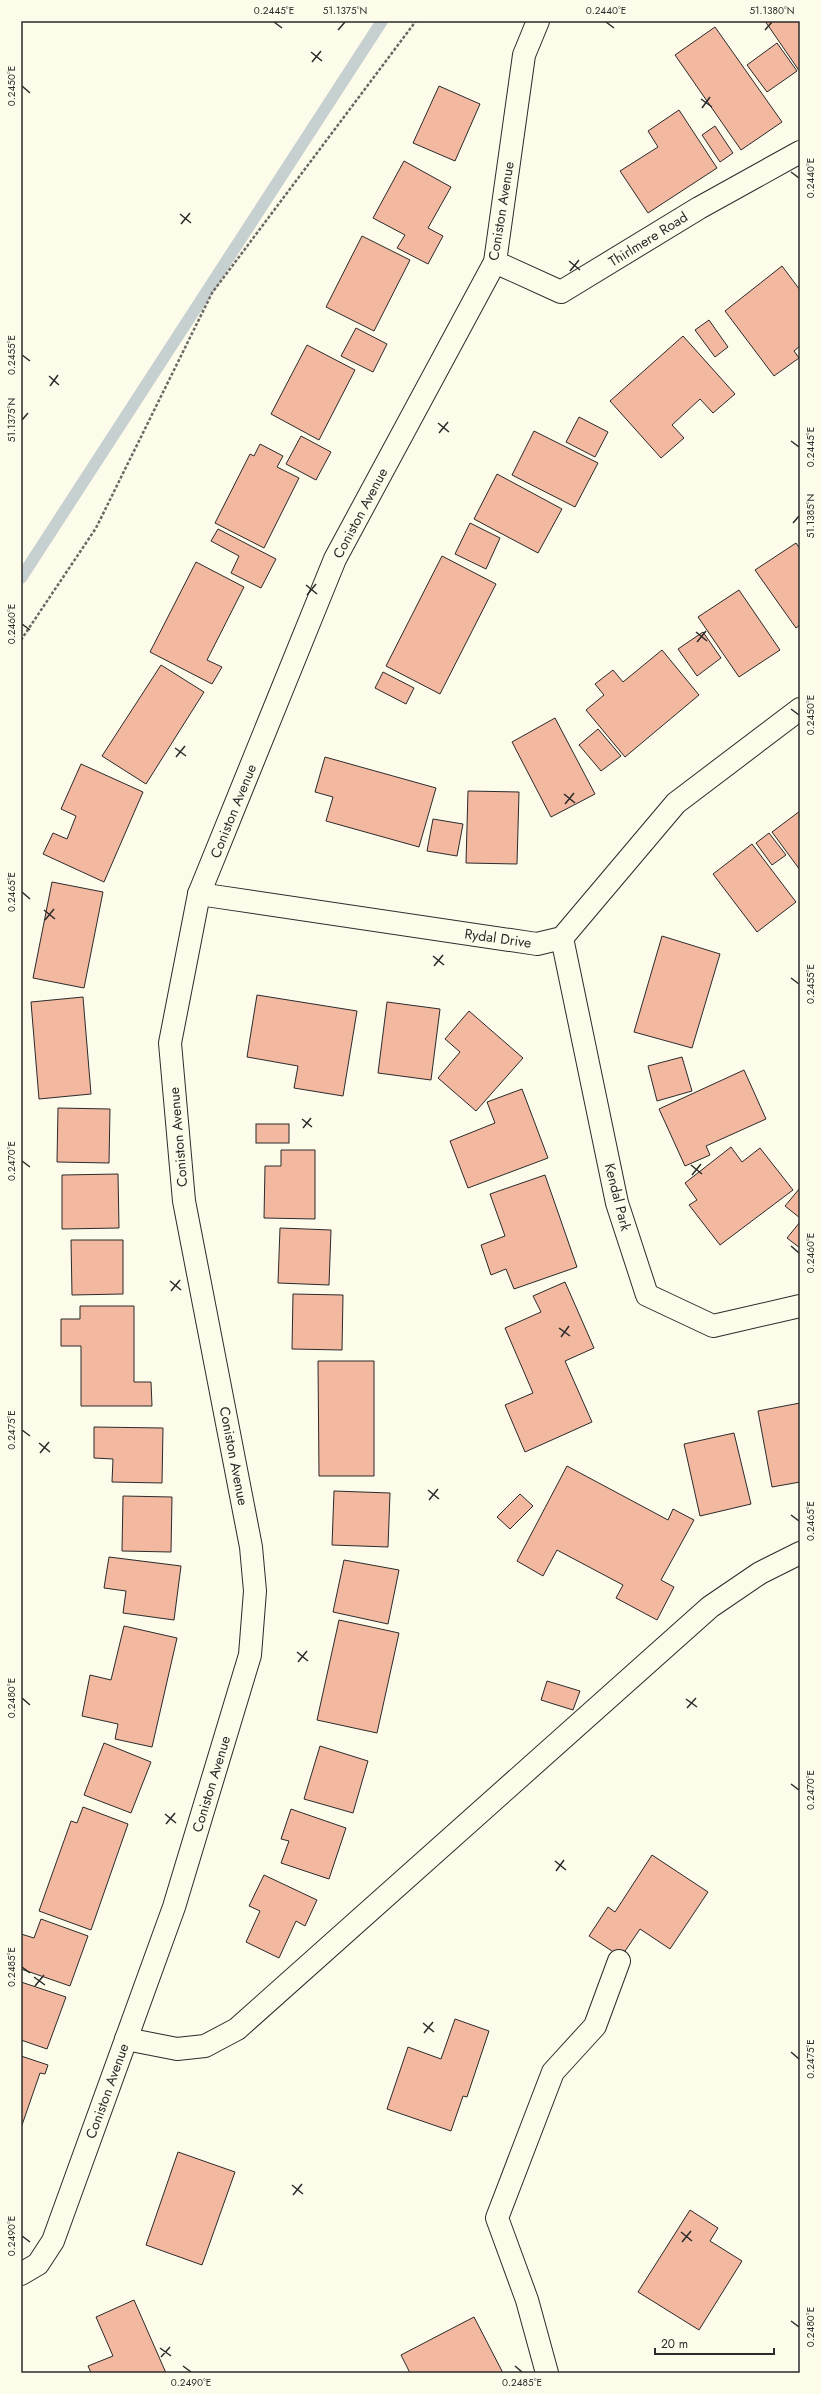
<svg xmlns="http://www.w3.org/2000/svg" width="821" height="2394" viewBox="0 0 821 2394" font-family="Jost,sans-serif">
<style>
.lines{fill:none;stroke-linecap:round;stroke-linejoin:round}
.stream{stroke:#c7d0d0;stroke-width:12}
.building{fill:#f2b8a0;stroke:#2b2b2b}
.minor-casing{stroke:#2b2b2b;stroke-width:24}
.path{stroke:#6a6964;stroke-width:2.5;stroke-dasharray:3 2;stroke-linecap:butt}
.minor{stroke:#fdfbea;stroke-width:22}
.ticks{fill:none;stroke:#2b2b2b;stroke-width:1.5}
.labels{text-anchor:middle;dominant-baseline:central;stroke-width:3;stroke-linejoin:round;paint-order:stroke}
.street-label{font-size:14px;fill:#2b2b2b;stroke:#fdfbea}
.neatline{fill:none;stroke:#2b2b2b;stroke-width:1.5}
.ticks-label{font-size:10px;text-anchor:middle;fill:#2b2b2b}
</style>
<rect width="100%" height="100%" fill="#fdfbea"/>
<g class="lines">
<!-- stream -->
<polyline class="stream" points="21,578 382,21"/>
</g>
<!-- building -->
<g class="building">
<polygon points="765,21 800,21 800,72"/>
<polygon points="715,27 782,122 741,150 675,55"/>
<polygon points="777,43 797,71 767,92 747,65"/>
<polygon points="439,86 480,104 455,161 413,143"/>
<polygon points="679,110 717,168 648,213 620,171 658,147 648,131"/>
<polygon points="715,126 733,153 720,162 702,135"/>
<polygon points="404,161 451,187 428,228 443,236 428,264 397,248 405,235 373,218"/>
<polygon points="362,236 410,260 374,331 326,307"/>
<polygon points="782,266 800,290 800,346 794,351 799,358 774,376 725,311"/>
<polygon points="709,320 728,347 715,357 695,330"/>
<polygon points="356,328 387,344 373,372 341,356"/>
<polygon points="683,336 735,394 713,413 700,399 672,425 684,438 661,458 610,401"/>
<polygon points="307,345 355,370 319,440 271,414"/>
<polygon points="579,417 608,432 595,457 566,442"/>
<polygon points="534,431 598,463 575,507 512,475"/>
<polygon points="301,436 331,452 316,480 286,464"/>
<polygon points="260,444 283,456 277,467 299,478 264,548 215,523 250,454 254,456"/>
<polygon points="497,474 562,509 538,553 474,519"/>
<polygon points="470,523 500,538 486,569 455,554"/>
<polygon points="218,529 276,559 261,588 231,573 239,556 211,541"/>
<polygon points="796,543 800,549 800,625 796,628 755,570"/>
<polygon points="442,556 496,584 440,694 386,666"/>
<polygon points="196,562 244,587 207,660 222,667 212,684 150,652"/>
<polygon points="739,590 780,650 739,677 698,617"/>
<polygon points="703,632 721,658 697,676 678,649"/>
<polygon points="662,650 699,695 625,757 586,710 604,695 595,684 613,670 623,682"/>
<polygon points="161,665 204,692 146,784 102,756"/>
<polygon points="383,672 414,688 406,704 375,688"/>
<polygon points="555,718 595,794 551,817 512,742"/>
<polygon points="598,729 621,756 601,771 579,745"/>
<polygon points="325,757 436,788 419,847 326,821 333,797 315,792"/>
<polygon points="81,764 143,792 104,882 43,854 53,833 67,839 76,816 61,809"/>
<polygon points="468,791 519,792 517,864 466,863"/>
<polygon points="800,811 800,870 772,832"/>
<polygon points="433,819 463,824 457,856 427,851"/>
<polygon points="769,833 786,855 772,865 756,843"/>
<polygon points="752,844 796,902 757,932 713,874"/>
<polygon points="52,882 103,892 84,988 33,978"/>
<polygon points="662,936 720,954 692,1048 634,1032"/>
<polygon points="257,995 357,1011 343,1096 294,1088 298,1066 247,1057"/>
<polygon points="83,997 91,1094 39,1099 31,1002"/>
<polygon points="387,1002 440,1009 431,1080 378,1073"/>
<polygon points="469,1011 523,1058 476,1111 438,1078 460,1052 445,1039"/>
<polygon points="682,1057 692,1091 657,1101 648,1066"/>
<polygon points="744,1070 766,1119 706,1146 710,1155 685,1166 659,1109"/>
<polygon points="522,1089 548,1158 468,1188 450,1141 495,1123 487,1102"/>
<polygon points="58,1108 110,1109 109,1163 57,1162"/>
<rect x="256" y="1124" width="33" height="19"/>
<polygon points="731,1147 742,1162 760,1148 793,1190 720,1245 689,1205 697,1200 685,1183"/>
<polygon points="281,1150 315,1150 315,1219 264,1218 265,1166 281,1166"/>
<polygon points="118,1174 119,1228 62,1229 62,1175"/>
<polygon points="545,1175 577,1267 514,1289 506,1269 491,1275 481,1245 505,1236 490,1194"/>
<polygon points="800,1188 800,1218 785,1206"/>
<polygon points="800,1222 800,1248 787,1238"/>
<polygon points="280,1228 331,1230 329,1285 278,1283"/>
<polygon points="71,1240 123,1240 123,1294 72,1295"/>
<polygon points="565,1282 594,1348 565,1361 592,1422 525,1452 505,1405 533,1393 505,1328 541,1312 533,1296"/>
<polygon points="293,1294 343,1295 342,1350 292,1349"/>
<polygon points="80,1306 134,1306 134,1382 151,1382 152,1406 81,1406 81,1346 61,1346 61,1319 80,1319"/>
<polygon points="318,1361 374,1361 374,1476 319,1476"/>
<polygon points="800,1403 800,1482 772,1487 758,1411"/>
<polygon points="94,1427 163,1428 162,1483 112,1482 113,1459 94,1458"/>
<polygon points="734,1433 751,1504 700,1516 684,1444"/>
<polygon points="567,1466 668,1520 673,1509 694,1520 661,1580 674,1587 657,1620 616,1598 623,1585 557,1550 543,1576 517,1561"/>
<polygon points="334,1491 390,1493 388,1547 332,1545"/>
<polygon points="520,1494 533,1506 510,1529 497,1517"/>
<polygon points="123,1496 172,1497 171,1552 122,1551"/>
<polygon points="109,1557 181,1566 174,1620 123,1613 126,1591 104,1588"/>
<polygon points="344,1560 399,1570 388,1624 333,1612"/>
<polygon points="339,1620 399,1633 377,1733 317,1720"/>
<polygon points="124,1626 177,1638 152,1747 115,1739 118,1724 82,1716 90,1675 111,1680"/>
<polygon points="547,1681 580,1691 573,1710 541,1700"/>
<polygon points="104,1743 151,1762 131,1813 84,1795"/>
<polygon points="320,1746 368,1761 353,1813 304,1799"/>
<polygon points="83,1807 128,1824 91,1930 39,1911 71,1821 77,1823"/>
<polygon points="291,1809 346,1828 329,1879 281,1863 289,1841 281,1839"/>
<polygon points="652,1855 708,1892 670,1949 640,1929 621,1957 589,1936 608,1907 615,1912"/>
<polygon points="264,1875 317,1900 305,1926 296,1921 279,1958 246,1942 260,1911 249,1906"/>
<polygon points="41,1919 88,1936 70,1986 21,1969 21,1934 34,1938"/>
<polygon points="21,1982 66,1997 47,2049 21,2040"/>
<polygon points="455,2019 489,2031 467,2097 463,2096 451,2131 387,2109 408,2047 441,2059"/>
<polygon points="21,2056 48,2065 45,2074 40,2073 21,2128"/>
<polygon points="178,2152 235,2172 202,2265 146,2245"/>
<polygon points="690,2210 718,2228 710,2241 742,2261 699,2330 638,2292"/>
<polygon points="134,2300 166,2373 91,2373 88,2366 113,2356 96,2317"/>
<polygon points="474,2317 503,2373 410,2373 401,2355"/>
</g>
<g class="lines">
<!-- minor casing -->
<g class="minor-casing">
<g id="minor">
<polyline points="495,262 561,292 699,208 800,152"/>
<polyline points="199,894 537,944 562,938 676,803 800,709"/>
<polyline points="562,938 617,1203 647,1295 713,1326 800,1306"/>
<polyline points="126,2039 177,2049 205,2046 237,2029 710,1607 760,1573 800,1553"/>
<polyline points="21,2274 38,2264 53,2241 174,1907 250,1655 255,1591 251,1547 184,1201 170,1043 199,894 335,559 495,262 524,55 538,21"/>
<polyline points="547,2373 527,2300 497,2218 553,2072 595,2026 619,1961"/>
</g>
</g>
<!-- path -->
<polyline class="path" points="21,640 96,528 212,293 416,21"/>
<!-- minor -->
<use href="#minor" class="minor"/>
</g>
<!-- ticks -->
<path class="ticks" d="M274,22l8,6M606,22l8,6M338,30l7,-8M765,30l7,-8M311,52l11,9M312,62l9,-11M22,86l8,7M701,99l11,8M702,108l8,-11M791,172l8,6M180,214l11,9M181,224l9,-11M569,261l11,9M570,271l9,-11M22,355l8,6M49,376l10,9M50,386l8,-11M22,420l6,-7M438,423l11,9M439,433l9,-11M791,441l8,6M793,523l6,-7M306,585l11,9M307,595l9,-11M22,624l8,6M696,632l11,9M697,642l9,-11M791,709l8,6M175,748l11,8M176,757l9,-11M564,794l11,9M565,804l9,-11M22,892l8,7M44,910l11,9M45,920l9,-11M433,956l11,9M434,966l9,-11M791,978l8,6M302,1119l10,8M303,1128l8,-10M22,1161l8,6M691,1165l11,9M692,1175l9,-11M791,1246l8,7M170,1281l11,9M171,1291l9,-11M559,1328l11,8M561,1337l8,-11M22,1430l8,6M39,1443l11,9M40,1453l9,-11M428,1490l11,9M429,1500l9,-11M791,1515l8,6M297,1652l11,9M298,1662l9,-11M22,1698l8,7M686,1699l11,8M687,1708l9,-10M791,1784l8,6M165,1814l11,9M166,1824l9,-11M555,1861l11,9M556,1871l8,-11M22,1967l8,6M34,1977l11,8M35,1986l9,-11M423,2023l11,9M424,2033l9,-11M791,2052l8,7M292,2185l11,9M293,2195l9,-11M681,2232l11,9M22,2236l8,6M682,2242l9,-11M791,2321l8,6M160,2348l11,8M161,2357l9,-10M183,2366l8,6M515,2366l7,6"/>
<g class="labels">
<!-- street labels -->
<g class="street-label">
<text transform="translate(501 211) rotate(-81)">Coniston Avenue</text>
<text transform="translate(648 239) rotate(-32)">Thirlmere Road</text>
<text transform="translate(360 513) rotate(-62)">Coniston Avenue</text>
<text transform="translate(233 811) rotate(-68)">Coniston Avenue</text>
<text transform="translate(498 938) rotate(8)">Rydal Drive</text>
<text transform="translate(178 1137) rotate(-95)">Coniston Avenue</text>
<text transform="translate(618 1197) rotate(76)">Kendal Park</text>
<text transform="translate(234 1456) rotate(79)">Coniston Avenue</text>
<text transform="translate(211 1784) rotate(-73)">Coniston Avenue</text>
<text transform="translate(107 2091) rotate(-70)">Coniston Avenue</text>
</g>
</g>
<!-- border -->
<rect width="821" height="2394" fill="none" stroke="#fdfbea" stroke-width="44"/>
<!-- scale -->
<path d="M655 2348v6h119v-6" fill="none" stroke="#2b2b2b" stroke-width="2"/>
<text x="661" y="2348" font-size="12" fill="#2b2b2b" stroke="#fdfbea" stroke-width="3" paint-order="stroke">20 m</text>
<rect x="22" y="22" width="777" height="2350" class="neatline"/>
<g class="ticks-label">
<text x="274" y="14">0.2445°E</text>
<text x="345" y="14">51.1375°N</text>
<text x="606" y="14">0.2440°E</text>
<text x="772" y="14">51.1380°N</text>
<text transform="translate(11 86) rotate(-90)" y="4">0.2450°E</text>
<text transform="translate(810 178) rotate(-90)" y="4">0.2440°E</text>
<text transform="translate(11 355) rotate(-90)" y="4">0.2455°E</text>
<text transform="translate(11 420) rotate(-90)" y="4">51.1375°N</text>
<text transform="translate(810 447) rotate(-90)" y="4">0.2445°E</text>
<text transform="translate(810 516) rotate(-90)" y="4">51.1385°N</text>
<text transform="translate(11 624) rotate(-90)" y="4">0.2460°E</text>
<text transform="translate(810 715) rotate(-90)" y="4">0.2450°E</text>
<text transform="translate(11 892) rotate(-90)" y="4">0.2465°E</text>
<text transform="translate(810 984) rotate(-90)" y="4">0.2455°E</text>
<text transform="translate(11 1161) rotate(-90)" y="4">0.2470°E</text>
<text transform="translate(810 1253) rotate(-90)" y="4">0.2460°E</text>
<text transform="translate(11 1430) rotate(-90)" y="4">0.2475°E</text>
<text transform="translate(810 1521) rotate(-90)" y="4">0.2465°E</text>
<text transform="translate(11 1698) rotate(-90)" y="4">0.2480°E</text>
<text transform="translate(810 1790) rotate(-90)" y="4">0.2470°E</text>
<text transform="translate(11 1967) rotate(-90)" y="4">0.2485°E</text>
<text transform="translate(810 2059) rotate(-90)" y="4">0.2475°E</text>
<text transform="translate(11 2236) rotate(-90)" y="4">0.2490°E</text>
<text transform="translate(810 2327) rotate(-90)" y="4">0.2480°E</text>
<text x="191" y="2386">0.2490°E</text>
<text x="522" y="2386">0.2485°E</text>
</g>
</svg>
